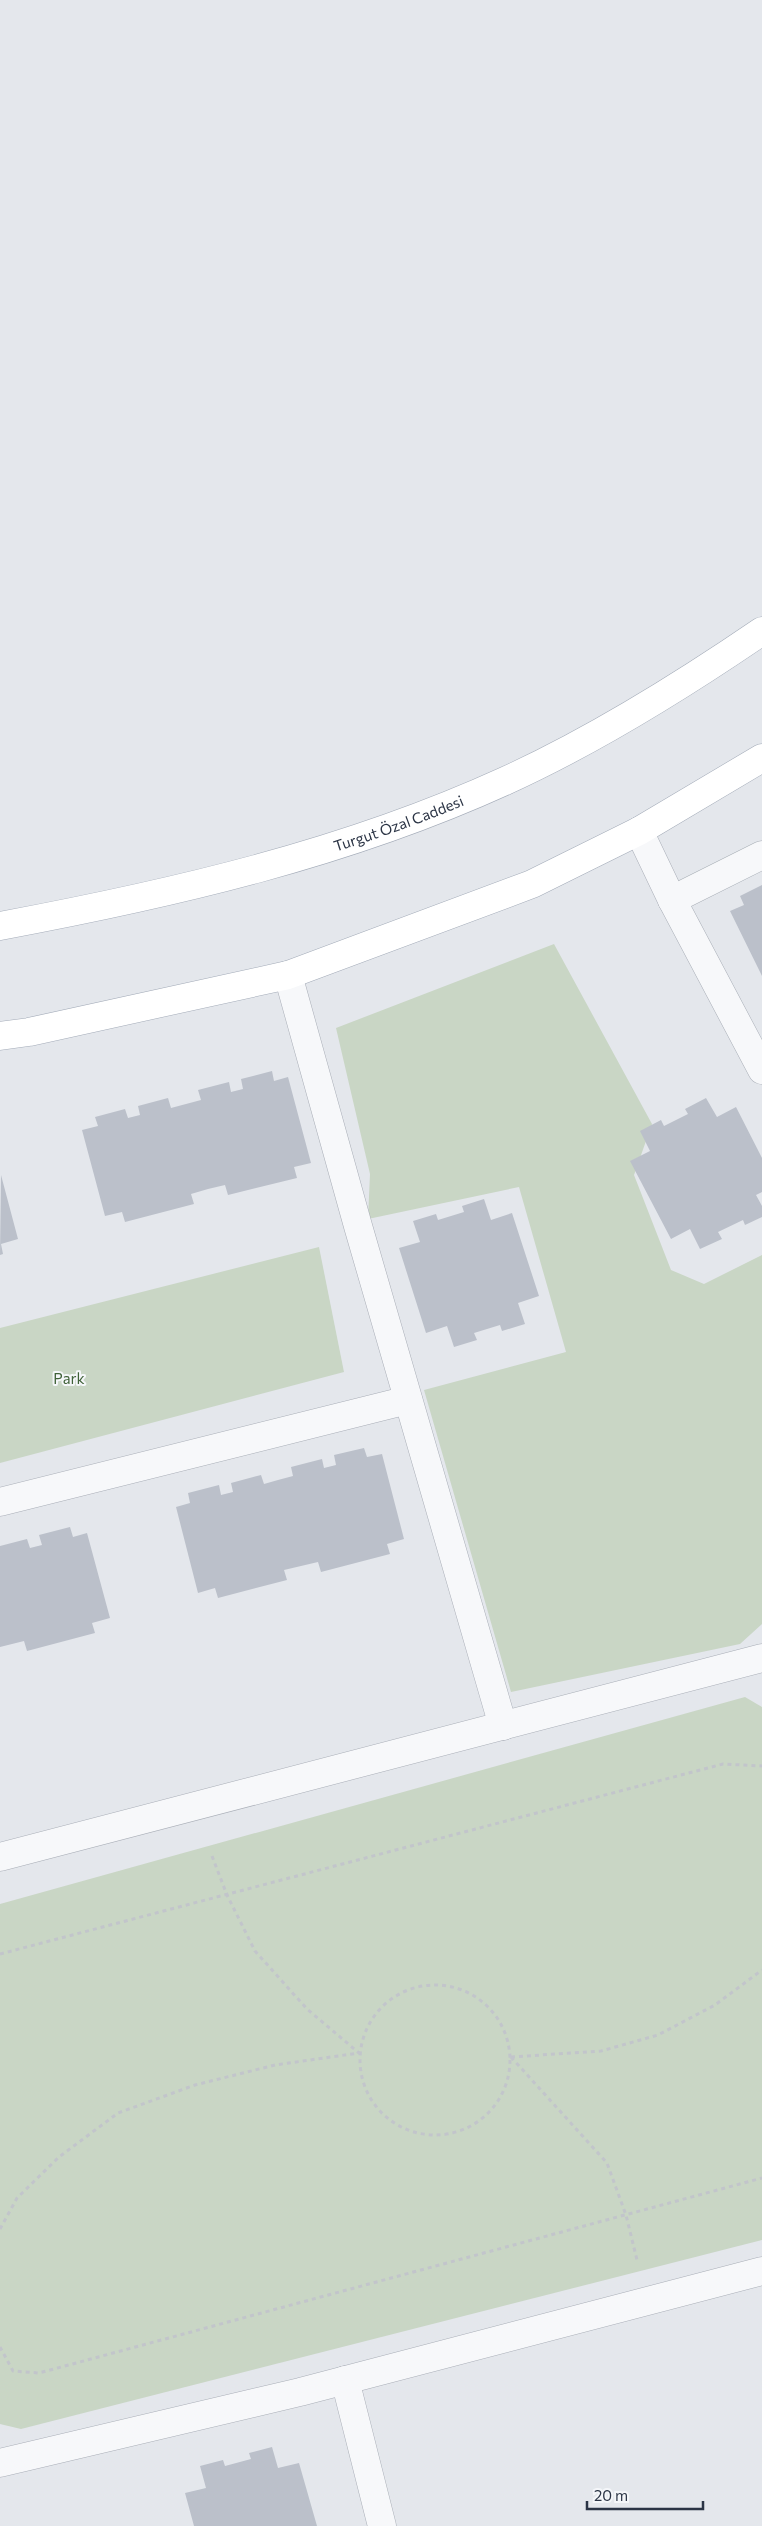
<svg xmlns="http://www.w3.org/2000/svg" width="762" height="2526" viewBox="0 0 762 2526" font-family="Commissioner,sans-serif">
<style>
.green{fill:#c9d6c5}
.building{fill:#bbc0ca}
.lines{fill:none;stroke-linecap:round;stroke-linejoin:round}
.minor-casing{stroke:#a9aeb7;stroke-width:29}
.primary-casing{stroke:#a3abb8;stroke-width:29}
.path{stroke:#c2c5cb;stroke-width:3;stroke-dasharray:4 4;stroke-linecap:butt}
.minor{stroke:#f7f8fa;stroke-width:28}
.primary{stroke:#fff;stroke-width:28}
.labels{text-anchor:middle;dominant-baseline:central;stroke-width:4;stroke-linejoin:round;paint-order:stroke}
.street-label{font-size:15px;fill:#2b3445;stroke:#f4f6f9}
.park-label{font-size:15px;fill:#3f6138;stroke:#f4f6f9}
</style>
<rect width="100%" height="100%" fill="#e4e7ec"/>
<!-- green -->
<g class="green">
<polygon points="554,944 652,1124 634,1175 671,1270 704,1284 762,1255 762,1624 740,1644 511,1692 424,1390 566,1352 519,1187 368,1219 370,1174 336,1028"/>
<polygon points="319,1247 344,1372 0,1463 0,1328"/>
<polygon points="745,1697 762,1707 762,2240 21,2429 0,2424 0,1904"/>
</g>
<!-- building -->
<g class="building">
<polygon points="762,885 762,976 730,911 744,905 740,896"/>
<polygon points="272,1071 274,1081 288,1077 311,1163 294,1167 297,1178 228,1195 225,1185 208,1189 191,1194 194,1204 125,1222 122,1212 105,1216 82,1130 98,1126 95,1117 125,1109 128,1118 140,1115 138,1106 168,1098 171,1108 201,1100 198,1090 229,1082 231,1092 243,1089 241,1079"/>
<polygon points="706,1098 717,1117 736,1107 762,1158 762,1192 756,1195 762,1206 762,1217 745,1225 743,1220 718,1232 722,1239 700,1249 690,1229 671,1239 630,1161 650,1151 640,1131 661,1120 664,1126 688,1114 685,1109"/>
<polygon points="1,1175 18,1239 1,1244 3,1254 0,1255"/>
<polygon points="484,1199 491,1220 512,1213 539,1296 518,1303 525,1324 502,1331 500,1325 474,1333 477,1340 454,1347 447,1326 426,1333 399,1248 420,1242 413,1221 436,1214 438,1220 464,1212 462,1206"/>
<polygon points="364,1448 367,1457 382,1454 404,1539 387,1544 390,1554 321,1572 318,1562 284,1570 287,1580 218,1598 215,1588 198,1593 176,1507 190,1503 188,1493 219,1485 221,1495 233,1492 231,1483 261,1475 264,1484 278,1480 293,1476 291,1467 322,1459 324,1468 336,1465 334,1455"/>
<polygon points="70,1527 73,1537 87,1533 110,1618 92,1623 95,1633 27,1651 24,1641 0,1647 0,1546 27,1539 30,1548 42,1545 39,1535"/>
<polygon points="272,2447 278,2468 299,2463 317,2526 194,2526 185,2493 206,2488 200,2466 223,2460 225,2466 251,2459 249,2453"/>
</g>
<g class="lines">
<!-- minor casing -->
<g class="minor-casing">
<g id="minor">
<polyline points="639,831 672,900 762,1070"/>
<polyline points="672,900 762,855"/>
<polyline points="288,975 358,1226 503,1726"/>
<polyline points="0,1502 408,1400"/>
<polyline points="0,1857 762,1658"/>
<polyline points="345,2380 382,2526"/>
<polyline points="0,2463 300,2392 762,2271"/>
</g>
</g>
<!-- primary casing -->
<g class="primary-casing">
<g id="primary">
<path id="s1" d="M0,926c171,-32 345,-72 505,-145 90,-41 175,-94 257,-150"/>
<polyline points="0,1036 29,1032 288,975 532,884 639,831 762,758"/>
</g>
</g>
<!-- path -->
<g class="path">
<polyline points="212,1856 227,1895 255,1951 307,2009 359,2053"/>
<polyline points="0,1954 723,1764 762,1766"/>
<circle cx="435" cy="2060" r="75"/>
<polyline points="511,2057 601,2051 658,2035 715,2005 762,1970"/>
<polyline points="511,2057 607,2163 626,2215 637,2260"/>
<polyline points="0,2229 17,2198 59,2157 118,2113 195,2085 275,2065 359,2053"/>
<polyline points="0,2347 13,2371 39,2373 762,2178"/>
</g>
<!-- minor -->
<use href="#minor" class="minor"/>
<!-- primary -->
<use href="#primary" class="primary"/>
</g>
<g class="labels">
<!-- street labels -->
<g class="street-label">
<text stroke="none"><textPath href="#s1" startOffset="412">Turgut Özal Caddesi</textPath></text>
</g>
<!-- park labels -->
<g class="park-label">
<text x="69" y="1378">Park</text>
</g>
</g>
<!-- scale -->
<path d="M587 2501v8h116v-8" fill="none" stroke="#2b3445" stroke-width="2.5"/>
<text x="594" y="2501" font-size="15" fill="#2b3445" stroke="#f4f6f9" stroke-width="4" paint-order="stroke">20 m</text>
</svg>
